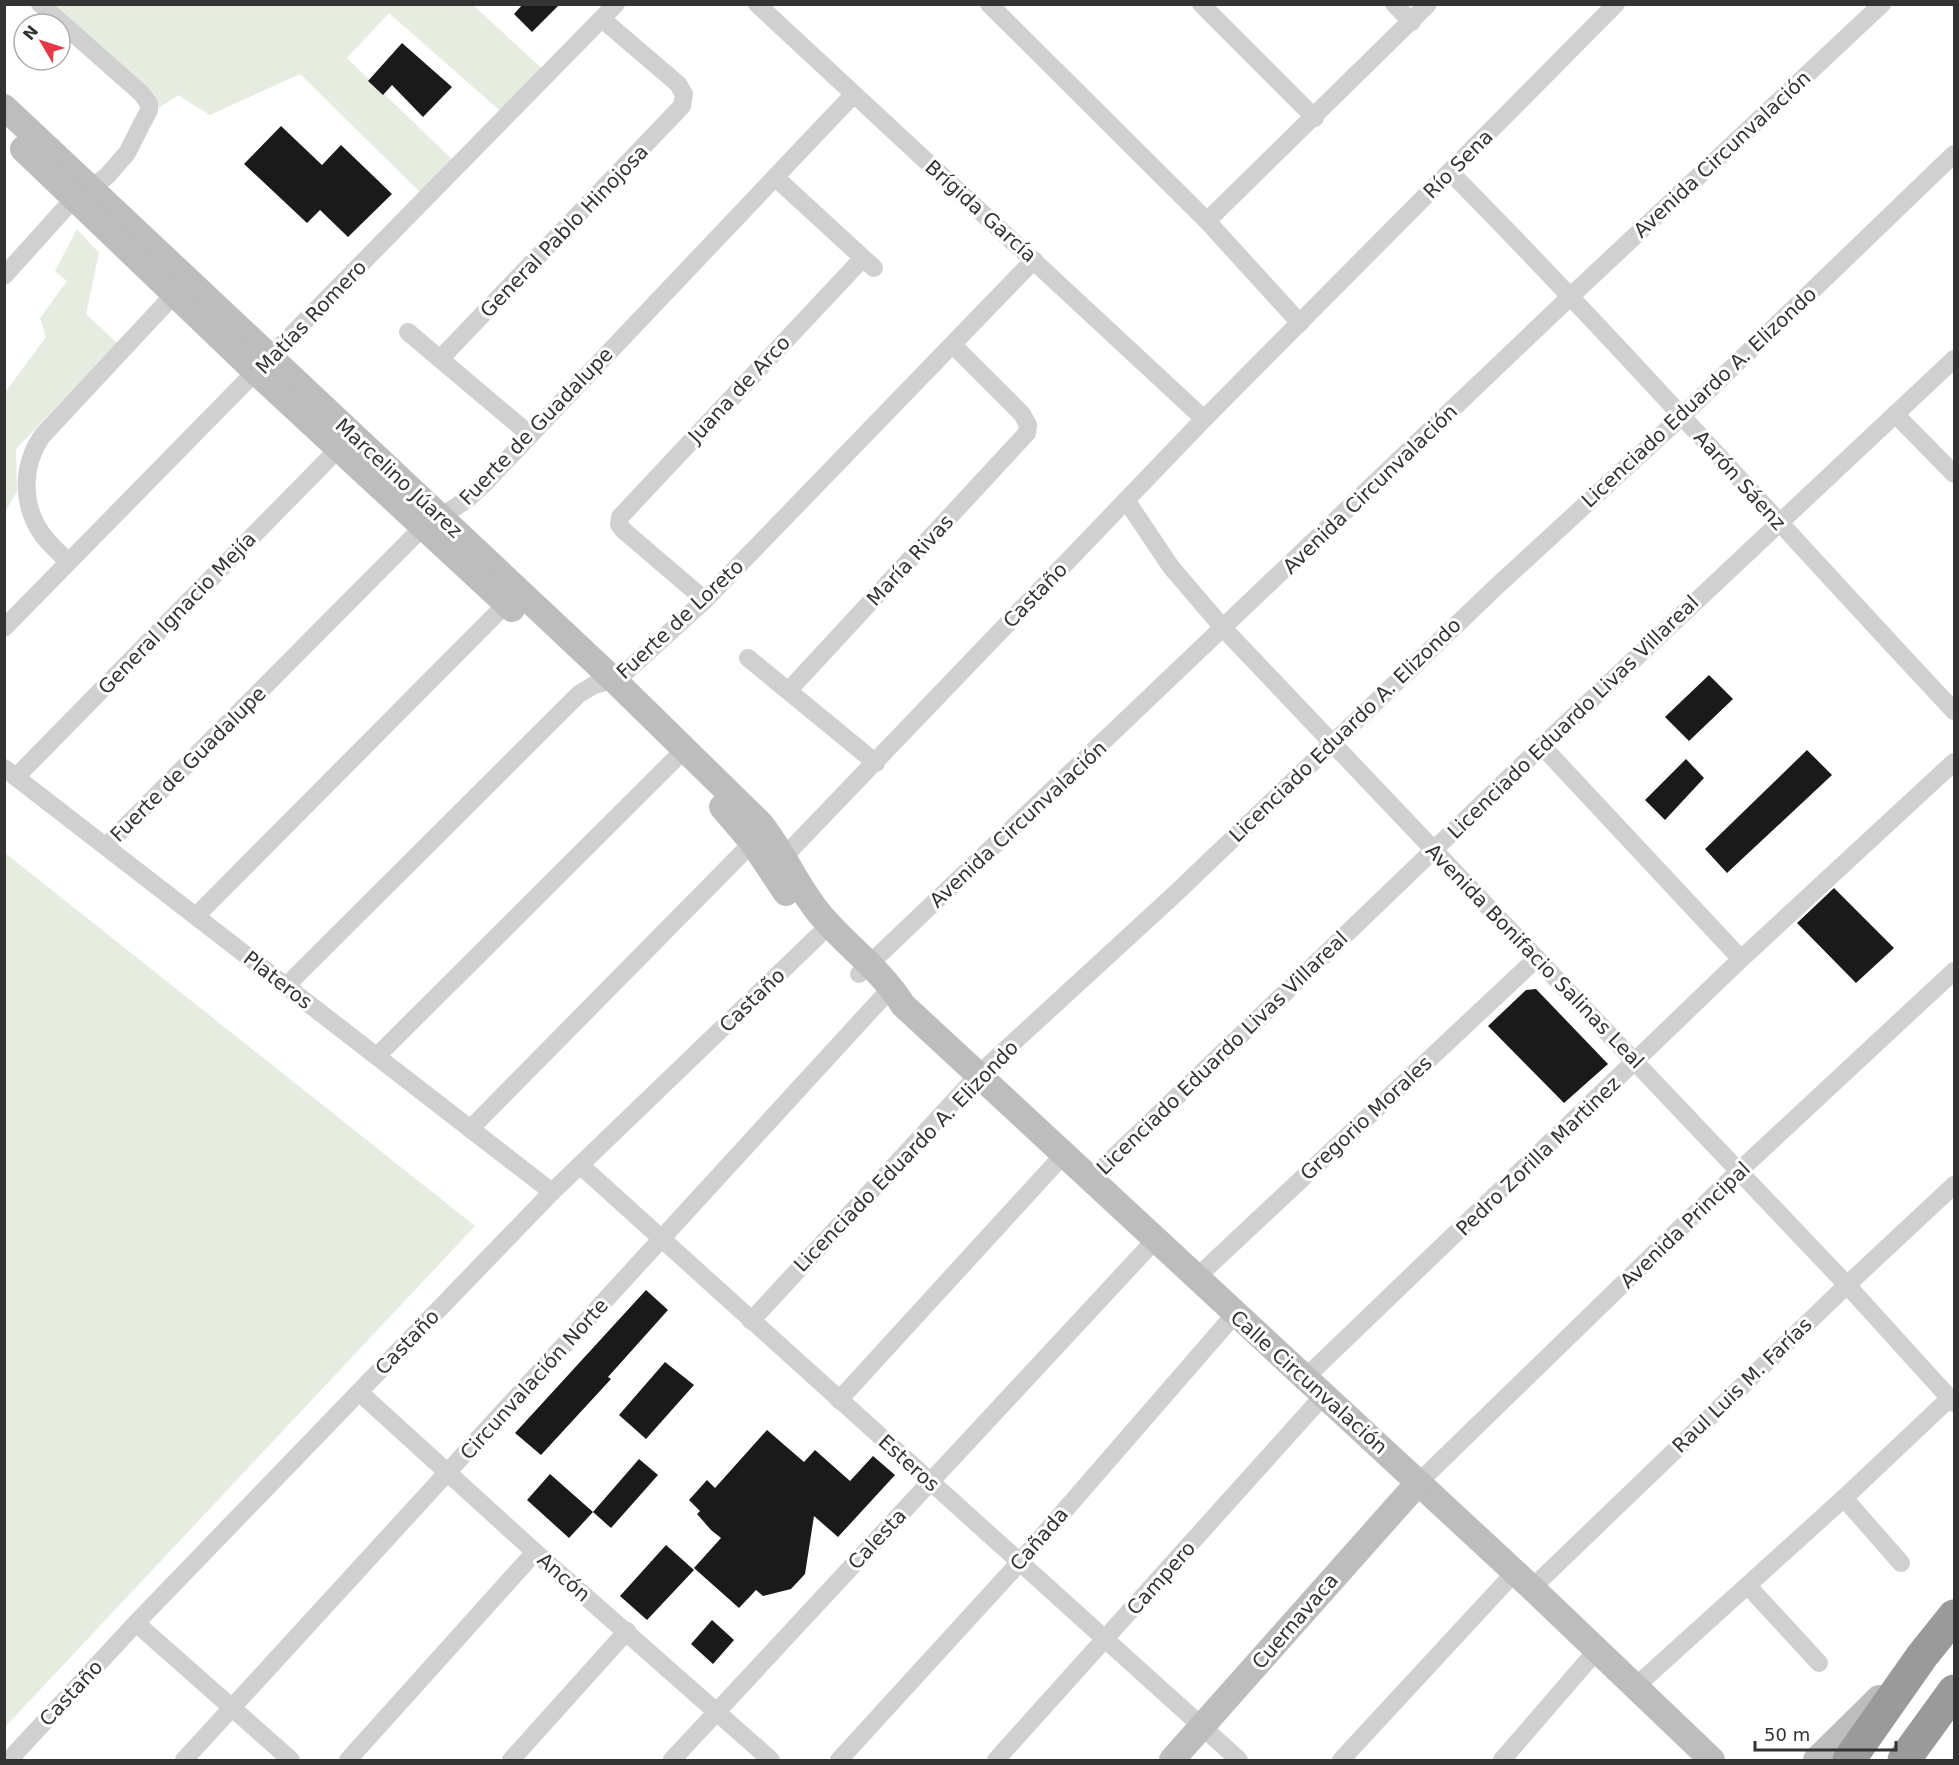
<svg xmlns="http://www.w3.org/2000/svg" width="1959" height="1765" viewBox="0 0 1959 1765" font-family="'DejaVu Sans',sans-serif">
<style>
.green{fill:#e6ecdf}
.building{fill:#1a1a1a}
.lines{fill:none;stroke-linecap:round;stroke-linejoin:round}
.street{stroke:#d0d0d0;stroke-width:18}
.secondary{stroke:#bdbdbd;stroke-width:26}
.highway{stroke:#9a9a9a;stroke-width:33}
.labels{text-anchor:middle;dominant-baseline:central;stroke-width:6;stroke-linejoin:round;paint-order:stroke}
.street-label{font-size:20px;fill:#333;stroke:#fff}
</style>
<rect width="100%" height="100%" fill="#fff"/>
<!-- green -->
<g class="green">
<polygon points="39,5 473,5 548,74 507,117 389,13 347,58 459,166 427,199 300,74 210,115 178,95 147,116 149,110"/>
<polygon points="77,229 99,253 86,314 117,343 16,449 17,492 5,512 4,394 46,337 40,318 67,281 55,271"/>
<polygon points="5,853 475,1226 5,1727 4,1727"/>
</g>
<!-- building -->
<g class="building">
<polygon points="523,4 560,4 532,32 514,14"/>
<polygon points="402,43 452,87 423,117 392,85 383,95 368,81"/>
<polygon points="281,126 322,165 341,145 392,194 348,237 320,210 307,223 244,164"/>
<polygon points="1709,675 1733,699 1689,741 1665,717"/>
<polygon points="1807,750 1832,775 1727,873 1705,849"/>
<polygon points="1686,759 1704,778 1665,820 1645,800"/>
<polygon points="1834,888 1894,948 1856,983 1797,923"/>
<polygon points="1536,989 1608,1064 1564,1103 1488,1026 1526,990"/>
<polygon points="646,1290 668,1310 608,1377 611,1379 541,1455 515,1433"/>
<polygon points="665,1362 694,1385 646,1439 619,1415"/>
<polygon points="767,1430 804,1462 815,1450 850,1481 873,1456 895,1475 838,1537 814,1516 805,1574 791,1589 763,1596 756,1590 739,1608 694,1568 721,1538 711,1530 697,1514 700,1511 689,1500 707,1480 715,1488"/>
<polygon points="639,1459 658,1475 611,1528 593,1512"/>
<polygon points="550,1474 593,1512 569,1538 527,1500"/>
<polygon points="666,1545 694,1570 647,1620 620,1596"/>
<polygon points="712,1620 734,1640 713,1664 691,1644"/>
</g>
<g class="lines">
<!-- street -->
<g class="street">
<polyline points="757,4 1204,419"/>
<polyline points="989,4 1207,221 1300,323"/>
<polyline points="1201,4 1315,118"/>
<polyline points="1394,4 1412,22"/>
<path d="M1450,172c173,175 336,360 504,539"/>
<polyline points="776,178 874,268"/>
<polyline points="1207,221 1428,4"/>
<polyline points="4,276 68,205 107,176 127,153 149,110 149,104 141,93 40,4"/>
<polyline points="408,332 529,434"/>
<polyline points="440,359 682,106 684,94 678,84 602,19"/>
<polyline points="1895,414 1954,474"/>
<polyline points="1126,500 1171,567 1224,629 1847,1285 1954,1403"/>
<path d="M67,561c-8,-9 -18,-17 -25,-27 -21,-30 -20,-69 0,-98l139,-149"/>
<polyline points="705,600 623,530 619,524 620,517 862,259"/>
<polyline points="4,628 616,4"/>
<polyline points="748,658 876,763"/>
<polyline points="789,690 1027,433 1028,425 1022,414 953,345"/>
<polyline points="1542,746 1741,959"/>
<polyline points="4,768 552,1192"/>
<polyline points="16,777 347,440"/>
<polyline points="106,846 418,532 469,498 483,485 853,95"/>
<polyline points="775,866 1204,419 1616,4"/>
<polyline points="196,916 514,596"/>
<polyline points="859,974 1572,295 1882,4"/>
<polyline points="286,986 579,694 594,685 619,678 705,600 1034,260"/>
<polyline points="377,1056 685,749"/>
<polyline points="470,1129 760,835"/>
<polyline points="580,1165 1239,1760"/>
<polyline points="1091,1179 1542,746 1954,359"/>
<polyline points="1196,1278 1537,958"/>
<polyline points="751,1321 978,1075 1175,894 1497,586 1682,416 1954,154"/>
<polyline points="1305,1378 1741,959 1954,762"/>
<polyline points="359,1392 535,1552 771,1760"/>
<polyline points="839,1400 1065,1153"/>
<polyline points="1418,1483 1739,1171 1954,971"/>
<polyline points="1844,1498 1901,1563"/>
<polyline points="1748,1586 1819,1663"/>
<polyline points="1532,1588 1847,1285 1954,1185"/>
<polyline points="136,1623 291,1760"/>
<polyline points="1635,1687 1844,1498 1950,1398"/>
<polyline points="9,1760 136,1623 552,1192 818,936"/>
<polyline points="184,1760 892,987"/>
<polyline points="348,1760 535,1552"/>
<polyline points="511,1760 627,1631"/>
<polyline points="672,1760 1156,1239"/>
<polyline points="839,1760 1019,1563 1235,1314"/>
<polyline points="996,1760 1324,1395"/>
<polyline points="1341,1760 1515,1572"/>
<polyline points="1502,1760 1597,1650"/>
</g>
<!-- secondary -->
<g class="secondary">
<path d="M4,107l611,574 145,142c23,28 36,62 59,90 26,32 62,56 84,92l629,583 180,172"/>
<polyline points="23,149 257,373 512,609"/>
<polyline points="722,807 752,842 786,893"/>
<polyline points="1172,1760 1418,1483"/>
<polyline points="1816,1760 1879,1698"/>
</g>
<!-- highway -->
<g class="highway">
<polyline points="1849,1760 1922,1656 1954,1616"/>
<polyline points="1904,1760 1954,1691"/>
</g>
</g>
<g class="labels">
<!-- street labels -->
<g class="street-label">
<text transform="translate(1722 154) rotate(-43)">Avenida Circunvalación</text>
<text transform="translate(1458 164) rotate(-45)">Río Sena</text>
<text transform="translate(981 211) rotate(42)">Brígida García</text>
<text transform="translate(564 231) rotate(-46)">General Pablo Hinojosa</text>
<text transform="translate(311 317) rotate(-46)">Matías Romero</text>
<text transform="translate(739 389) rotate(-47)">Juana de Arco</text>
<text transform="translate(1699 397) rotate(-43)">Licenciado Eduardo A. Elizondo</text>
<text transform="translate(536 426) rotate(-46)">Fuerte de Guadalupe</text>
<text transform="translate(399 478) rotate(43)">Marcelino Júarez</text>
<text transform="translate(1740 480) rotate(48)">Aarón Sáenz</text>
<text transform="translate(1370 489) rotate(-44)">Avenida Circunvalación</text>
<text transform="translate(910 560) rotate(-47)">María Rivas</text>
<text transform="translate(1035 595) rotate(-46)">Castaño</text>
<text transform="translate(177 613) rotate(-46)">General Ignacio Mejía</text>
<text transform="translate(680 619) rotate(-43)">Fuerte de Loreto</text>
<text transform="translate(1573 717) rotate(-44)">Licenciado Eduardo Livas Villareal</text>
<text transform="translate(1345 730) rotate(-44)">Licenciado Eduardo A. Elizondo</text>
<text transform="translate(188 764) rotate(-45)">Fuerte de Guadalupe</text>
<text transform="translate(1018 824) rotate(-43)">Avenida Circunvalación</text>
<text transform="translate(1535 956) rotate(46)">Avenida Bonifacio Salinas Leal</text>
<text transform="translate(278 980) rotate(38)">Plateros</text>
<text transform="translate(752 1000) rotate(-44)">Castaño</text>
<text transform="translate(1222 1053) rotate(-44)">Licenciado Eduardo Livas Villareal</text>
<text transform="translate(1366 1118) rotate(-43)">Gregorio Morales</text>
<text transform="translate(906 1156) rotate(-46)">Licenciado Eduardo A. Elizondo</text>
<text transform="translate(1538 1156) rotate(-44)">Pedro Zorilla Martinez</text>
<text transform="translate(1685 1225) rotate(-44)">Avenida Principal</text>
<text transform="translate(407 1342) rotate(-46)">Castaño</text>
<text transform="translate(534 1379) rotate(-48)">Circunvalación Norte</text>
<text transform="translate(1309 1382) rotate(42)">Calle Circunvalación</text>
<text transform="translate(1742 1385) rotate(-44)">Raul Luis M. Farías</text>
<text transform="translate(909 1463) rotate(42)">Esteros</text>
<text transform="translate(877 1539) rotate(-47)">Calesta</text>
<text transform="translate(1039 1539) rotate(-49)">Cañada</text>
<text transform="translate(564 1577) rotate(41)">Ancón</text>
<text transform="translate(1161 1578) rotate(-48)">Campero</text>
<text transform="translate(1295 1621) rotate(-49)">Cuernavaca</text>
<text transform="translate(71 1693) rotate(-47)">Castaño</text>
</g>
</g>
<!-- border -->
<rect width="1959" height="1765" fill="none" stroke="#333333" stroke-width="12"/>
<!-- north arrow -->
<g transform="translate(42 42) rotate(309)"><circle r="28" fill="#ffffff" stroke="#adadad" stroke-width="1.5"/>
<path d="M0-4.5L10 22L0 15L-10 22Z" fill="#e63946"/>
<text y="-9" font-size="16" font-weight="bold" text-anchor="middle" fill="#333333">N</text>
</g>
<!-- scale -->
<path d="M1755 1741v9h141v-9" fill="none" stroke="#333333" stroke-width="3"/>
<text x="1764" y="1741" font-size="18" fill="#333333" stroke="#ffffff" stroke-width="4.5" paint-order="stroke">50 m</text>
</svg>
